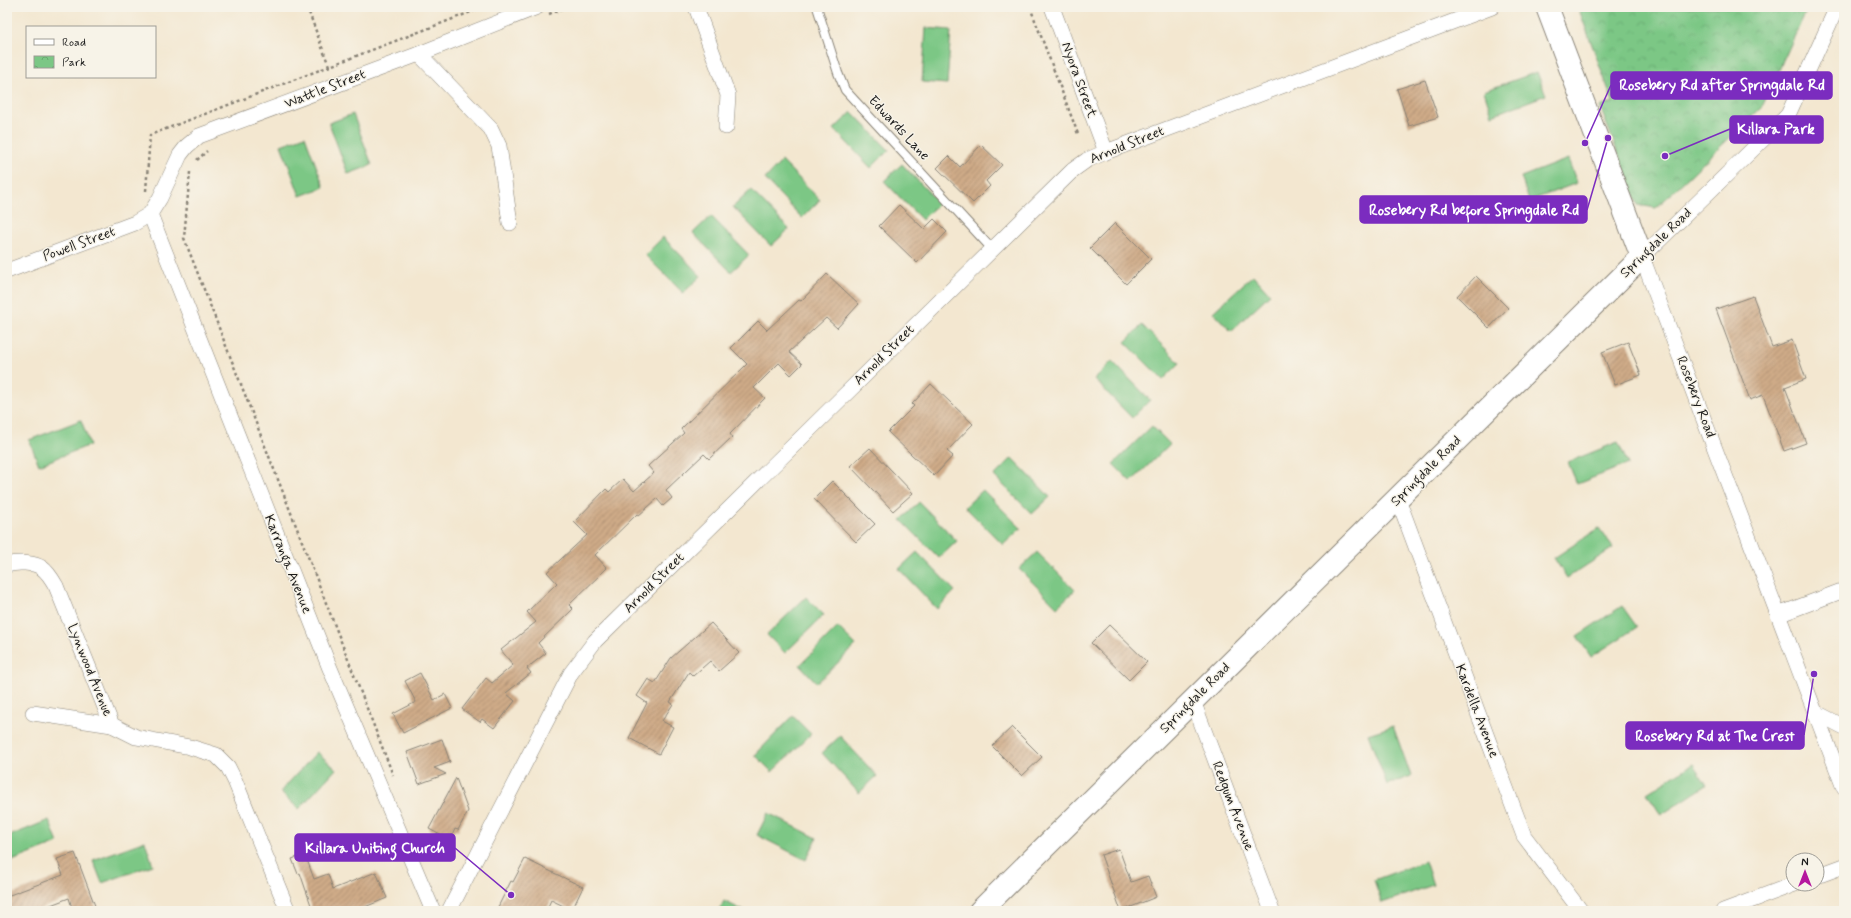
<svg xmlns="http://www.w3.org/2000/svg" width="1851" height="918" viewBox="0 0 1851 918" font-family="Mynerve,sans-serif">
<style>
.park{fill:url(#park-crowns);stroke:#4c7250}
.pitch{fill:#7bc785;stroke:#4c7250}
.building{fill:url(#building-hatch)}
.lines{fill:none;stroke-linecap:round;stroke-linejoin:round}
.lane-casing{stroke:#888276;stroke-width:10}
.street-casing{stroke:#888276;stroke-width:16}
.secondary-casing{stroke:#888276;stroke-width:24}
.path{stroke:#888276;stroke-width:2.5;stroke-dasharray:3 3;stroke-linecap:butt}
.lane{stroke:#fff;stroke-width:8}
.street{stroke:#fff;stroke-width:15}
.secondary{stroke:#fff;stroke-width:22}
.labels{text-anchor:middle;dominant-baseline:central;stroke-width:3;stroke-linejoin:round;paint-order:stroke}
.street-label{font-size:14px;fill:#1c1c1c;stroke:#f7f3e8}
.leader{fill:none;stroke:#7b2cbf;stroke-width:1.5}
.callout-dot{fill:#7b2cbf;stroke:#f7f3e8;stroke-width:1.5}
.callout{fill:#7b2cbf;stroke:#7b2cbf;stroke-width:1.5}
.callout-label{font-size:15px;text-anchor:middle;font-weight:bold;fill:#fff}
</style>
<defs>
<pattern id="park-crowns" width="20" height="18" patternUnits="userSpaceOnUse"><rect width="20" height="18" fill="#7bc785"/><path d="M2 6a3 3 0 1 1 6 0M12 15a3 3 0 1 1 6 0" fill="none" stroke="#6aaa72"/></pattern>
<pattern id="building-hatch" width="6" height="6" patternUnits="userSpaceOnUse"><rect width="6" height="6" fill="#cfab88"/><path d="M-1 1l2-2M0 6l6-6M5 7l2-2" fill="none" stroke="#a78a6e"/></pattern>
</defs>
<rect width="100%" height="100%" fill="#f7f3e8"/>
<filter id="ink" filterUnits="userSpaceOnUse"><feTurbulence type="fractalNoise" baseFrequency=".025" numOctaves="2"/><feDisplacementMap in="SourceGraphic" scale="8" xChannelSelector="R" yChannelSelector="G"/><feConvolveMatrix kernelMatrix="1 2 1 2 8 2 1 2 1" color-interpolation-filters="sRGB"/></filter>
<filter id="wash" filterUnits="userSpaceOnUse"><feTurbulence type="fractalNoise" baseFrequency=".012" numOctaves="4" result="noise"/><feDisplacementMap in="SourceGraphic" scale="16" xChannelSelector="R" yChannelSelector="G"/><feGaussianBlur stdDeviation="0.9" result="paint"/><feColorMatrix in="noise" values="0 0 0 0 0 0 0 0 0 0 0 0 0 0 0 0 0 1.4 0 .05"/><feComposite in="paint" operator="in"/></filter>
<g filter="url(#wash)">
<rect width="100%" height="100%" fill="#f3e7d0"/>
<!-- park -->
<polygon class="park" points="1578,7 1808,7 1762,107 1656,208 1638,205 1600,107 1613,102"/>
<!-- pitch -->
<g class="pitch">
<polygon points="926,28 951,30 947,84 922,82"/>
<polygon points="1537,72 1546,95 1492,115 1484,91"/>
<polygon points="852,112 889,150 871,168 834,129"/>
<polygon points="353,114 372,165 348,174 329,123"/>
<polygon points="305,136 324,187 300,196 281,145"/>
<polygon points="1568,159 1577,183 1529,201 1521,177"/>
<polygon points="782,161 820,200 802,218 765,179"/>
<polygon points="902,164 939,203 922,220 884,181"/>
<polygon points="751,190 789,229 771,246 733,207"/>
<polygon points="711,216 749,255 731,272 693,233"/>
<polygon points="663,237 701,276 683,293 645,255"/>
<polygon points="1253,275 1270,294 1231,331 1213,312"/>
<polygon points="1142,325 1180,363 1163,380 1125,342"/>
<polygon points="1112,361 1150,400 1132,418 1094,379"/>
<polygon points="81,420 90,445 39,465 29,440"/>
<polygon points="1152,426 1170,444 1131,482 1113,464"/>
<polygon points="1618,442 1628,464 1577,484 1568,462"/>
<polygon points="1012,458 1050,497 1032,514 994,476"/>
<polygon points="983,490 1021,528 1003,545 965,507"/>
<polygon points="919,502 957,541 939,558 901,520"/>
<polygon points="1599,528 1613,548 1567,578 1554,558"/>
<polygon points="917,552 955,591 937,609 899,569"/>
<polygon points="1037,552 1075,590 1057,607 1019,569"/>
<polygon points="806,597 824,615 785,653 767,635"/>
<polygon points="1622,606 1637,627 1591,657 1577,636"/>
<polygon points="838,627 856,645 817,683 800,665"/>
<polygon points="793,716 811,734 772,772 755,755"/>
<polygon points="1393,726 1411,776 1387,785 1368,734"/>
<polygon points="840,736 877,776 859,793 822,753"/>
<polygon points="317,752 336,769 299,809 280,792"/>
<polygon points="1693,764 1707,785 1661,815 1647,793"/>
<polygon points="768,813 817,838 806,860 757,835"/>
<polygon points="49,820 58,843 7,863 7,837"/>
<polygon points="145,841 153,865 102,883 93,860"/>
<polygon points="1425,861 1433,885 1382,903 1374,880"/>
<polygon points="724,901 744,911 719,911"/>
</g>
<g id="blocks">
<!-- building -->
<g class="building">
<polygon points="1425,80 1438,117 1409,126 1397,89"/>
<polygon points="981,145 1002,165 986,181 990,186 973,203 937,168 949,156 960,167"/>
<polygon points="899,205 924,229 934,219 947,232 917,263 879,226"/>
<polygon points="1115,223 1151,259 1126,284 1090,248"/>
<polygon points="827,274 859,304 837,328 826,318 789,352 802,364 791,375 779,363 754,388 765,398 730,434 732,437 709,459 704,454 666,490 672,498 663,506 657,499 638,516 637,514 595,555 607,568 569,605 573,609 538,643 546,653 527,668 531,673 506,693 515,701 494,728 482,719 480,722 462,709 486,678 492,683 513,665 501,650 536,622 527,612 557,583 547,572 587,535 574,522 606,489 609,492 623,479 634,491 654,473 648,466 684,433 681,429 747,364 731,348 758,321 767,330 799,300 801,301"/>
<polygon points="1476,276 1508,308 1489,328 1457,296"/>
<polygon points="1753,296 1772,347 1792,340 1806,379 1785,387 1806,443 1784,451 1763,395 1750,400 1716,309"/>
<polygon points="1628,342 1641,375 1615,385 1602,352"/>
<polygon points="931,384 973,424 947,451 953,456 934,476 888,432 914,406 912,404"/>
<polygon points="870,448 913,493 893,511 850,466"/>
<polygon points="832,481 875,524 856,542 814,499"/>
<polygon points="711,623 739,653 719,671 710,661 693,676 689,672 670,702 673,704 662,721 673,727 659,754 629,738 647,703 637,696 648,679 655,683 671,658"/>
<polygon points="1109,625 1147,662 1129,680 1091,643"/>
<polygon points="420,673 434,700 445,694 452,708 403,733 393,714 416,702 405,681"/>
<polygon points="1012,727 1042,757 1022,776 992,746"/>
<polygon points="442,739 450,762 434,768 446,774 419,784 407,752"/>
<polygon points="456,778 468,811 458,830 455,829 450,840 429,829"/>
<polygon points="1119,849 1131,882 1148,876 1156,897 1121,911 1101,855"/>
<polygon points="75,853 97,911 73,911 69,898 35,911 7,911 7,896 63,875 57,859"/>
<polygon points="305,854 314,879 328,874 333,889 376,872 387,898 355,911 313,911 300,873 298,874 292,859"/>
<polygon points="525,859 583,887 572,910 551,900 546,911 496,911 511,881 513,882"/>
</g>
</g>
</g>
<g filter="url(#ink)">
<use href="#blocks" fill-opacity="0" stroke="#888276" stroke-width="1"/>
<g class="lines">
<!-- lane casing -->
<g class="lane-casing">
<polyline id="lane" points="817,7 838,73 845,90 992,249"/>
</g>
<!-- street casing -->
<g class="street-casing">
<g id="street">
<polyline points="696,7 728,95 726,127"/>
<polyline points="1052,7 1106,152"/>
<polyline points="1837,7 1788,115 1642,257 1844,788"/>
<polyline points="419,54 491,129 499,146 510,223"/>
<polyline points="150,214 329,666 433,911"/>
<polyline points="7,271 135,223 150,214 160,198 180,155 187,146 199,136 419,54 537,7"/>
<polyline points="1398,499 1524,836 1581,911"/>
<path d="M7,565c9,-3 27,-3 35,3 6,4 10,11 14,18l56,139 24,12 54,10 26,8 12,12 7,14 53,130"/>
<polyline points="1778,615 1844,590"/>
<polyline points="1193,701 1272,911"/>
<polyline points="1815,712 1844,727"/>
<polyline points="33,713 112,725"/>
<polyline points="1817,876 1844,866"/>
<polyline points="449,911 571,673 595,641 1073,170 1087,160 1106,152 1492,7"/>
<polyline points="1723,911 1795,884"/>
</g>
</g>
<!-- secondary casing -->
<g class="secondary-casing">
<polyline id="secondary" points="980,911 1642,257 1547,7"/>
</g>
<!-- path -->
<g class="path">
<polyline points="307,7 329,66"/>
<polyline points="1030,7 1078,134"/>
<polyline points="549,14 567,7"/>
<polyline points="197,160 207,151"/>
<polyline points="190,172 184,238 393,775"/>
<polyline points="146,191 150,135 484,7"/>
</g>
<!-- lane -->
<use href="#lane" class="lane"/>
<!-- street -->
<use href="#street" class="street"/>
<!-- secondary -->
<use href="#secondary" class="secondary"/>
</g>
</g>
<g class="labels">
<!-- street labels -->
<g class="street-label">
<text transform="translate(1079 80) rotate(70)">Nyora Street</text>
<text transform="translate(325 89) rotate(-21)">Wattle Street</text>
<text transform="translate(899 128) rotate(47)">Edwards Lane</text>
<text transform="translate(1127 145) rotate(-22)">Arnold Street</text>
<text transform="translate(1656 243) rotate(-44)">Springdale Road</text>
<text transform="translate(79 244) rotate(-20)">Powell Street</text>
<text transform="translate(884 355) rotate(-45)">Arnold Street</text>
<text transform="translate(1696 397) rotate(69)">Rosebery Road</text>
<text transform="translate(1426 471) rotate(-45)">Springdale Road</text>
<text transform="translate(288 564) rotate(68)">Karranga Avenue</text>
<text transform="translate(654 583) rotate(-45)">Arnold Street</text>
<text transform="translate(90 670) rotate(68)">Lynwood Avenue</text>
<text transform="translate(1195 698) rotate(-45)">Springdale Road</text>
<text transform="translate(1477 711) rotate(69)">Kardella Avenue</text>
<text transform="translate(1233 806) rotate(69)">Redgum Avenue</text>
</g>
</g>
<!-- callouts -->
<path class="leader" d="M1585 143L1611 85M1665 156L1730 129M1608 138L1587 210M1814 674L1804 735M511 895L455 848"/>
<g class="callout-dot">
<circle cx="1585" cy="143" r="4"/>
<circle cx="1665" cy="156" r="4"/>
<circle cx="1608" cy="138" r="4"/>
<circle cx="1814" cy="674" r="4"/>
<circle cx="511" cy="895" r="4"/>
</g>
<g class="callout">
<rect x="1611" y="72" width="221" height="27" rx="4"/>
<rect x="1730" y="116" width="93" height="27" rx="4"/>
<rect x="1360" y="196" width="227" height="27" rx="4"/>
<rect x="1626" y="722" width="178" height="27" rx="4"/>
<rect x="295" y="834" width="160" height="27" rx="4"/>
</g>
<g class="callout-label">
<text x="1722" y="90">Rosebery Rd after Springdale Rd</text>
<text x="1776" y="134">Killara Park</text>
<text x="1474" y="215">Rosebery Rd before Springdale Rd</text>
<text x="1715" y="741">Rosebery Rd at The Crest</text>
<text x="375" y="853">Killara Uniting Church</text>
</g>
<!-- margin -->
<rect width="1851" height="918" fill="none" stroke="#f7f3e8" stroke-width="24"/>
<!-- legend -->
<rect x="26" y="26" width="130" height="52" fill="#f7f3e8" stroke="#9f9d96"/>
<rect x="34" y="39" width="20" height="6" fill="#ffffff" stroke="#9f9d96"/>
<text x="62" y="46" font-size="12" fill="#1c1c1c">Road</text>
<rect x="34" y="56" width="20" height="12" fill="url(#park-crowns)" stroke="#9f9d96"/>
<text x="62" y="66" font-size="12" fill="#1c1c1c">Park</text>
<!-- north arrow -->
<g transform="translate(1805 872)"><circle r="19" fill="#f7f3e8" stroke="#9f9d96"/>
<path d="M0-3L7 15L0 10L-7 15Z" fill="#b5179e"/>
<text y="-6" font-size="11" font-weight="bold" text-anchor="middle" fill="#1c1c1c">N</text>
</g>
</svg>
